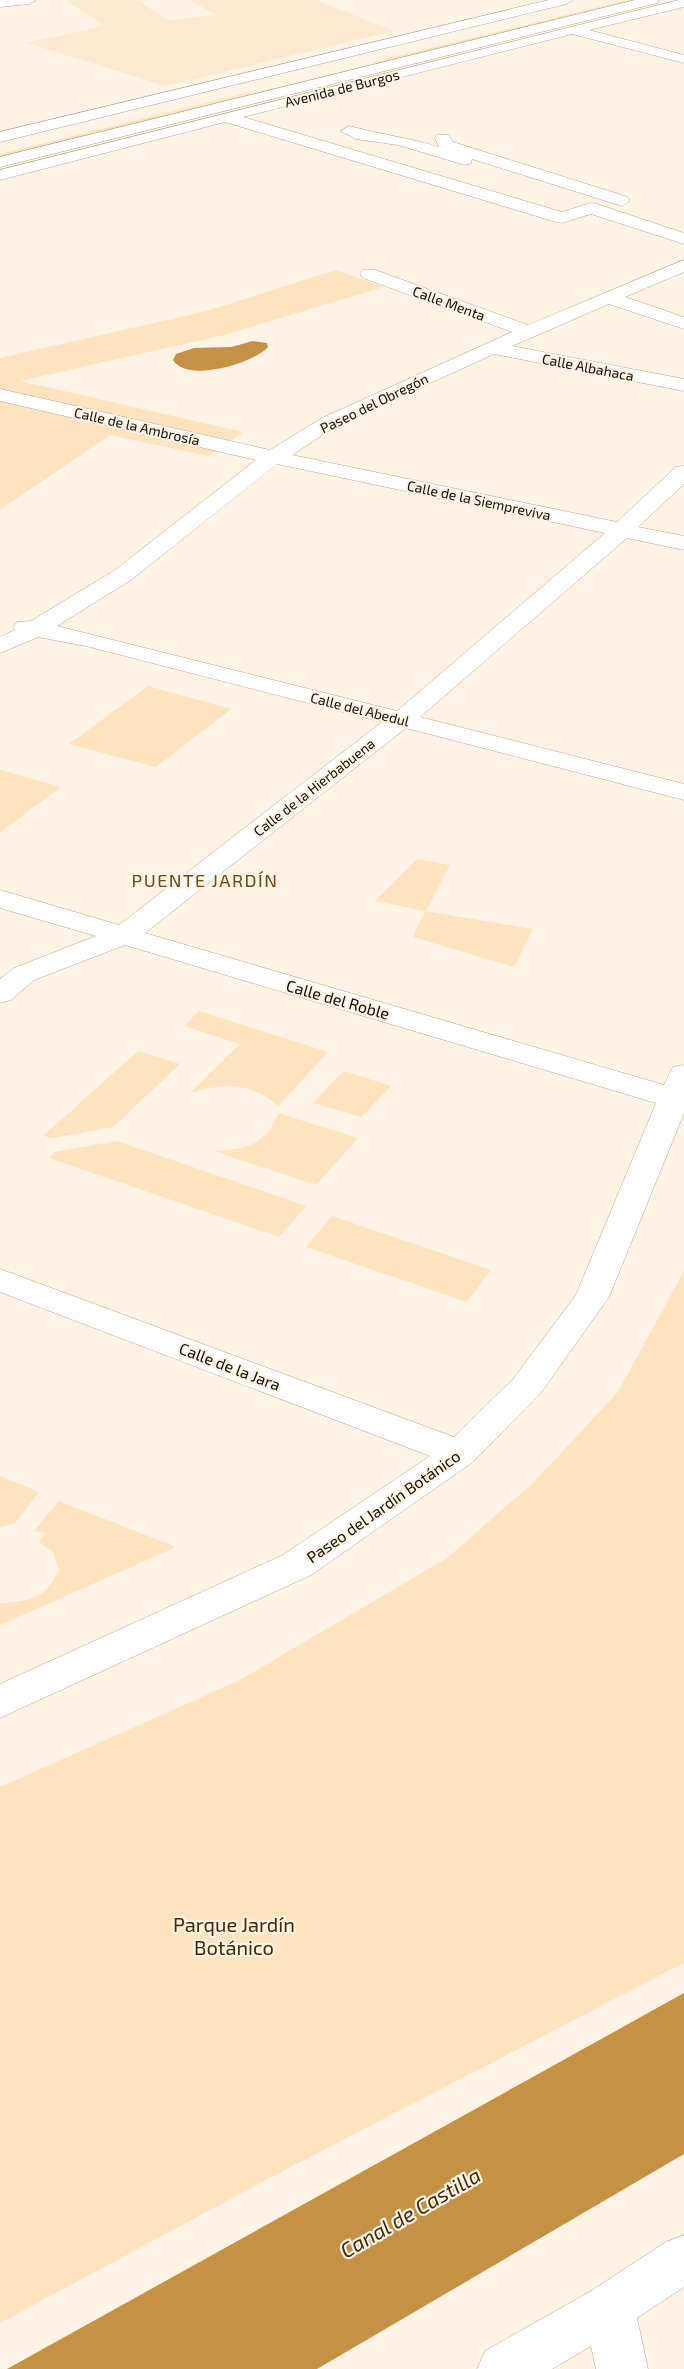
<svg xmlns="http://www.w3.org/2000/svg" width="684" height="2369" viewBox="0 0 684 2369" font-family="'Exo 2',sans-serif">
<style>
.built{fill:#fce9d0}
.green{fill:#fde3bf}
.water{fill:#c49145}
.lines{fill:none;stroke-linecap:round;stroke-linejoin:round}
.minor-casing{stroke:#b6a48c;stroke-width:1}
.highway-casing{stroke:#b6a48c;stroke-width:1}
.minor{fill:#fff;fill-rule:evenodd}
.highway{fill:#fff;fill-rule:evenodd}
.labels{text-anchor:middle;dominant-baseline:central;stroke-width:4.5;stroke-linejoin:round;paint-order:stroke}
.far-street-label{font-size:14px;fill:#130d05;stroke:#fef3e4}
.street-label{font-size:16px;fill:#130d05;stroke:#fef3e4}
.neighbourhood-label{font-size:18px;letter-spacing:1.5px;fill:#6b4a16;stroke:#fef3e4}
.near-park-label{font-size:20px;fill:#3f2a07;stroke:#fef3e4}
.near-water-label{font-size:21px;font-style:italic;fill:#412c0a;stroke:#fef3e4}
</style>
<rect width="100%" height="100%" fill="#fef3e4"/>
<!-- built -->
<polygon class="built" points="82,0 136,0 168,20 216,15 190,0 316,0 394,31 165,86 27,43 104,26 67,1"/>
<!-- green -->
<g class="green">
<polygon points="628,0 637,0 380,63 373,62"/>
<polygon points="249,92 254,93 0,157 0,154"/>
<polygon points="336,270 384,287 224,335 20,381 243,432 208,456 110,435 0,510 0,358 207,311"/>
<polygon points="148,686 231,709 156,767 69,744"/>
<polygon points="0,770 61,787 0,832"/>
<polygon points="417,859 450,865 426,911 533,929 514,967 413,937 425,911 375,901"/>
<path d="M199,1011l129,41 -50,54c-25,-24 -57,-23 -88,-13l50,-49 -56,-18z"/>
<polygon points="138,1051 180,1064 113,1127 53,1138 43,1136"/>
<polygon points="344,1071 391,1086 361,1117 313,1103"/>
<path d="M278,1113l80,25 -42,47 -103,-34c30,-1 55,-6 65,-38z"/>
<polygon points="117,1141 306,1206 279,1237 49,1158 55,1152"/>
<polygon points="332,1216 491,1270 467,1302 306,1247"/>
<polygon points="684,1271 684,1963 279,2173 0,2323 0,1787 240,1680 447,1558 534,1482 618,1392"/>
<polygon points="0,1476 39,1492 15,1523 0,1527"/>
<path d="M59,1501l117,46 -176,78v-21c30,-4 47,-5 59,-35l-6,-17 -14,-10 6,-9 -11,-2z"/>
</g>
<!-- water -->
<g class="water">
<path d="M253,341l14,2 1,4c-15,17 -81,36 -95,13l3,-6 18,-6 37,-1z"/>
<polygon points="684,1993 684,2154 317,2369 7,2369"/>
</g>
<g class="lines">
<!-- minor casing -->
<g class="minor-casing">
<g id="minor">
<polygon points="0,0 36,0 29,4 0,7"/>
<polygon points="549,0 573,0 566,4 0,142 0,132"/>
<polygon points="679,0 684,0 684,7 589,30 684,55 684,63 572,34 243,117 562,212 591,203 597,204 684,233 684,244 591,214 562,223 556,222 225,122 0,180 0,170"/>
<path d="M349,126c30,8 60,12 90,21l-4,-9 2,-3h12l4,7 175,55 2,4 -8,5 -150,-47 -1,4 -6,2 -67,-20 -42,-6 -15,-8z"/>
<path d="M684,260v12l-59,25 59,20v12l-75,-25 -97,42 172,33v12l-190,-37 -158,72 -44,29 325,67 59,-55 8,-1v18l-46,43 46,9v14l-57,-12 -207,179 264,67v16l-278,-72 -261,205 519,152 9,-18 11,-2v48l-75,184 -69,97 -67,68 -162,113 -311,143v-34l283,-129 147,-99 -430,-164v-23l454,168 60,-59 62,-83 80,-192 -531,-158 -91,35 -23,20 -11,3v-24l14,-11 82,-32 -96,-28v-18l119,35 263,-203 -296,-76 -48,-9 -38,16v-16l15,-7 -2,-3 4,-5 14,-1 84,-51 141,-110 -256,-59v-12l270,61 52,-32 190,-86 -149,-54 -3,-4 3,-4h12l153,55zM277,464l328,69 -208,178 -340,-85 74,-46z"/>
<polygon points="684,2235 684,2287 637,2318 648,2369 596,2369 591,2346 552,2369 477,2369 485,2351 591,2291 666,2242"/>
</g>
</g>
<!-- highway casing -->
<g class="highway-casing">
<polygon id="highway" points="635,0 659,0 657,3 0,167 0,157"/>
</g>
<!-- minor -->
<use href="#minor" class="minor"/>
<!-- highway -->
<use href="#highway" class="highway"/>
</g>
<g class="labels">
<!-- far-street labels -->
<g class="far-street-label">
<text transform="translate(342 88) rotate(-14)">Avenida de Burgos</text>
<text transform="translate(449 303) rotate(20)">Calle Menta</text>
<text transform="translate(588 367) rotate(11)">Calle Albahaca</text>
<text transform="translate(374 403) rotate(-26)">Paseo del Obregón</text>
<text transform="translate(137 426) rotate(13)">Calle de la Ambrosía</text>
<text transform="translate(479 500) rotate(12)">Calle de la Siempreviva</text>
<text transform="translate(360 709) rotate(14)">Calle del Abedul</text>
<text transform="translate(314 787) rotate(-38)">Calle de la Hierbabuena</text>
</g>
<!-- street labels -->
<g class="street-label">
<text transform="translate(338 999) rotate(16)">Calle del Roble</text>
<text transform="translate(230 1366) rotate(21)">Calle de la Jara</text>
<text transform="translate(383 1506) rotate(-35)">Paseo del Jardín Botánico</text>
</g>
<!-- neighbourhood labels -->
<g class="neighbourhood-label">
<text x="205" y="880">PUENTE JARDÍN</text>
</g>
<!-- near-park labels -->
<g class="near-park-label">
<text x="234" y="1924">Parque Jardín<tspan x="234" dy="23">Botánico</tspan></text>
</g>
<!-- near-water labels -->
<g class="near-water-label">
<text transform="translate(410 2212) rotate(-30)">Canal de Castilla</text>
</g>
</g>
</svg>
